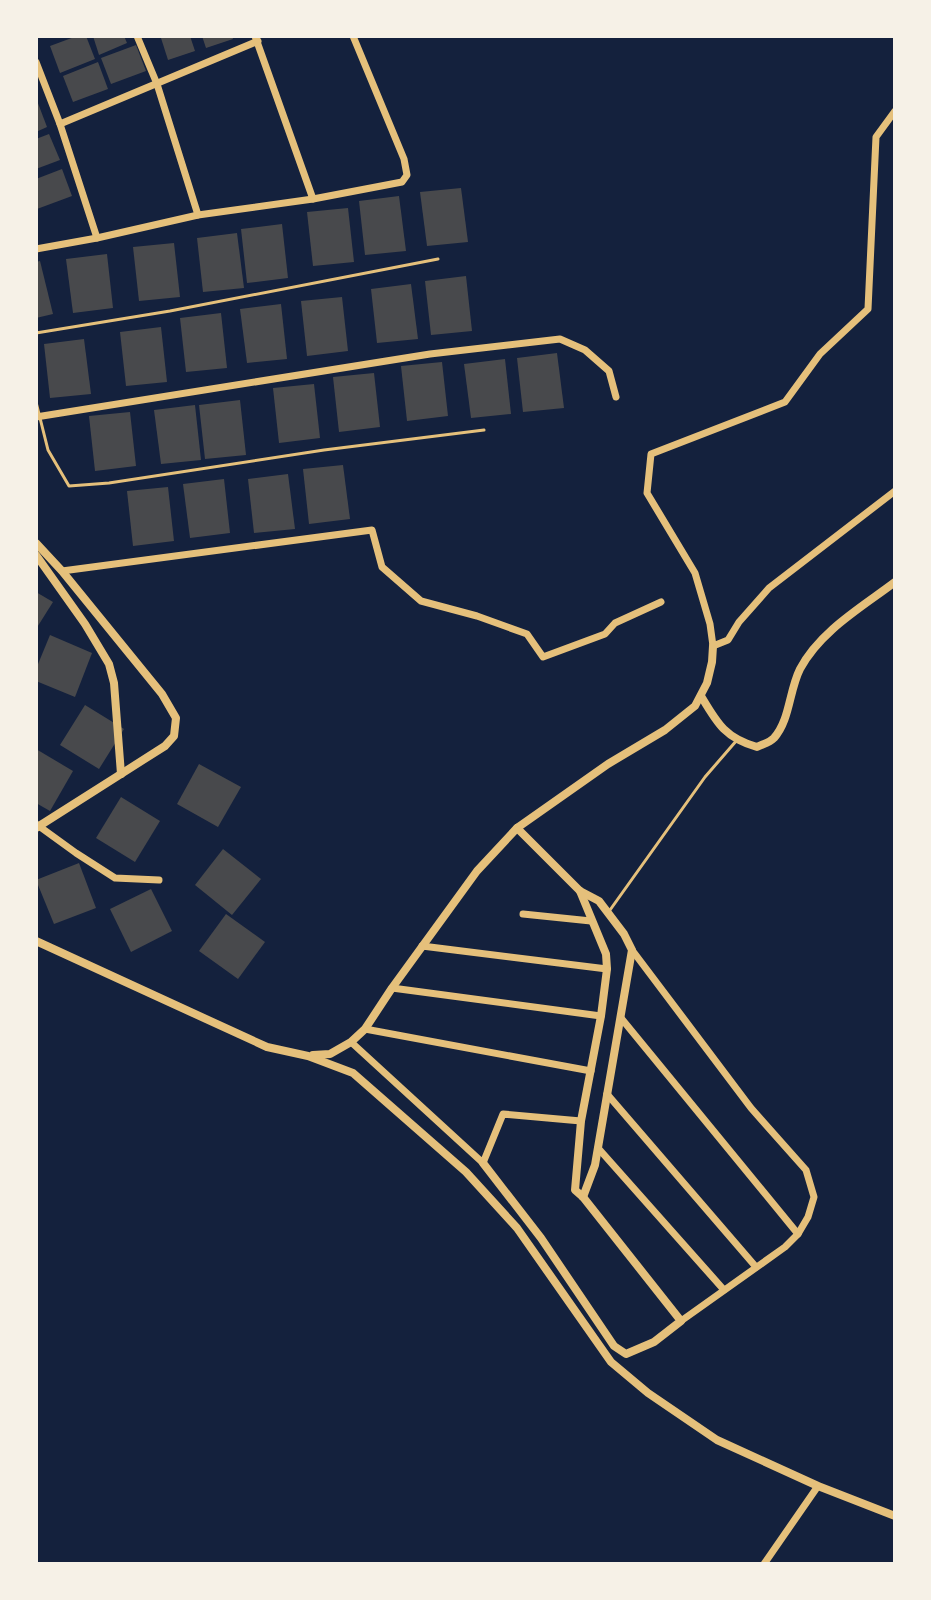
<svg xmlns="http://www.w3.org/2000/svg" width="931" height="1600" viewBox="0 0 931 1600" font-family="Figtree,sans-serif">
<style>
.building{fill:#48494c}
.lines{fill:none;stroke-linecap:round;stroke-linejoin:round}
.service{stroke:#e5c07b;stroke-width:3}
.minor{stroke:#e5c07b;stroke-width:7}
.tertiary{stroke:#e5c07b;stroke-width:8}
</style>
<rect width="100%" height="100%" fill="#14213d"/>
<!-- building -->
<g class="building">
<polygon points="77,36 86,36 95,59 60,73 50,46"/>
<polygon points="93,36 124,36 127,43 99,55"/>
<polygon points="168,36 190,36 195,51 168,60 161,38"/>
<polygon points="202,36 232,36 233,39 206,48"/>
<polygon points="136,45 146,71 111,84 101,58"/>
<polygon points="98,62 108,89 73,102 63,76"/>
<polygon points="36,98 47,127 36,132"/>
<polygon points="49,134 60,160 36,169 36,139"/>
<polygon points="62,169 72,196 37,209 36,179"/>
<polygon points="461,188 468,242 427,246 420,192"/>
<polygon points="399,196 406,251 365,255 359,201"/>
<polygon points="348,208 354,262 313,266 307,212"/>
<polygon points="282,224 288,278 247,283 241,229"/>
<polygon points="237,233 244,288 203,292 197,238"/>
<polygon points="174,243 180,297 139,301 133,247"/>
<polygon points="107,254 113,308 73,313 66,259"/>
<polygon points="40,261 53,314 36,318 36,262"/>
<polygon points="466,276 472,331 431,335 425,281"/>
<polygon points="411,284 418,339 377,343 371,289"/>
<polygon points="342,297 348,351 307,356 301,301"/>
<polygon points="281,304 287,359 247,363 240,309"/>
<polygon points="221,313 227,368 186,372 180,318"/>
<polygon points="161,327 167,382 126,386 120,332"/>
<polygon points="84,339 91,394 50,398 44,344"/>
<polygon points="557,353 564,408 523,412 517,358"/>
<polygon points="505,359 511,414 471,418 464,364"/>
<polygon points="442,362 448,416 407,421 401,366"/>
<polygon points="374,373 380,427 339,432 333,377"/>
<polygon points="314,384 320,438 279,443 273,388"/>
<polygon points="240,400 246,455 205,459 199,405"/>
<polygon points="195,405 201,460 161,464 154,410"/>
<polygon points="130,412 136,466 95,471 89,416"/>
<polygon points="343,465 350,519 309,524 303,469"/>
<polygon points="288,474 295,529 254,533 248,479"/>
<polygon points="224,479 230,533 190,538 183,484"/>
<polygon points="168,487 174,541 133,546 127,491"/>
<polygon points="36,592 53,602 36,629"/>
<polygon points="50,635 92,653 75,697 36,681 36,669"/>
<polygon points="85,705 124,729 99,769 60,745"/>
<polygon points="36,749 73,771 50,811 36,803"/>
<polygon points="199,764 241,787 218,827 177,804"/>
<polygon points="121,797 160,821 135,862 96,838"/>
<polygon points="223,849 261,879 232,915 195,885"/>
<polygon points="79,863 96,908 54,924 36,880"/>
<polygon points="151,889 172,931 131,952 110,909"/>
<polygon points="226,914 265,942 238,979 199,951"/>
</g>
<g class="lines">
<!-- service -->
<g class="service">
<polyline points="36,333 170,311 438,259"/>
<polyline points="36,402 48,450 69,486 109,483 324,450 484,430"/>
<polyline points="610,910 705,777 737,740"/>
</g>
<!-- minor -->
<g class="minor">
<polyline points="137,36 157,84 198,215"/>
<polyline points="255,36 313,199"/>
<polyline points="36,62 60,124 97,238"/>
<polyline points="895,111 876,137 868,309 820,354 785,402 651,454 647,493 695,573 710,624 713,646 728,640 739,622 769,588 895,491"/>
<polyline points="60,124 258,41"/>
<polyline points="36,249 97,238 198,215 313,199 402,182 407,175 404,159 353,36"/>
<polyline points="36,417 430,354 560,339 585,350 609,371 616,397"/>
<polyline points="62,571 372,530 382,567 421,601 477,616 527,634 543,657 605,634 615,623 661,602"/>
<polyline points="36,824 76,853 115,878 159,880"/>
<polyline points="523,914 591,921"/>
<polyline points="422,946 607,969"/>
<polyline points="632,950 751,1108 806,1170 814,1197 808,1217 798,1234 785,1247 681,1321"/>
<polyline points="392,988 601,1016"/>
<polyline points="621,1018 798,1234"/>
<polyline points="365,1029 591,1071"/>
<polyline points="351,1042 483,1163 503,1114 581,1121"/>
<polyline points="607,1094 756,1267"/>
<polyline points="598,1148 724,1290"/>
<polyline points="764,1564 818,1486"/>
</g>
<!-- tertiary -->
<g class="tertiary">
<polyline points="36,543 62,571 162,694 176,718 174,736 165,746 36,828"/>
<polyline points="36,555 85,624 109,664 114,683 121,774"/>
<path d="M701,696c16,27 24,42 56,51 6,-3 12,-4 17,-9 16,-18 15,-47 26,-69 20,-38 62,-62 95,-87"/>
<polyline points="517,828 580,891 599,901 624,934 632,950 595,1165 583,1197"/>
<polyline points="36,941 267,1047 308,1056 353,1073 466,1172 517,1228 611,1362 648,1393 717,1440 818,1486 895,1516"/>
<polyline points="313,1055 330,1054 351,1042 365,1029 392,988 477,871 517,828 608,764 665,730 695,706 707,683 712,662 713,646"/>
<polyline points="483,1163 541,1238 614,1346 626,1354 654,1342 681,1321 583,1197 575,1190 581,1121 601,1016 607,969 606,954 580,891"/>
</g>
</g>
<!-- border -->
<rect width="931" height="1600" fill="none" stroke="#f6f1e7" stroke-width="76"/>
</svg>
